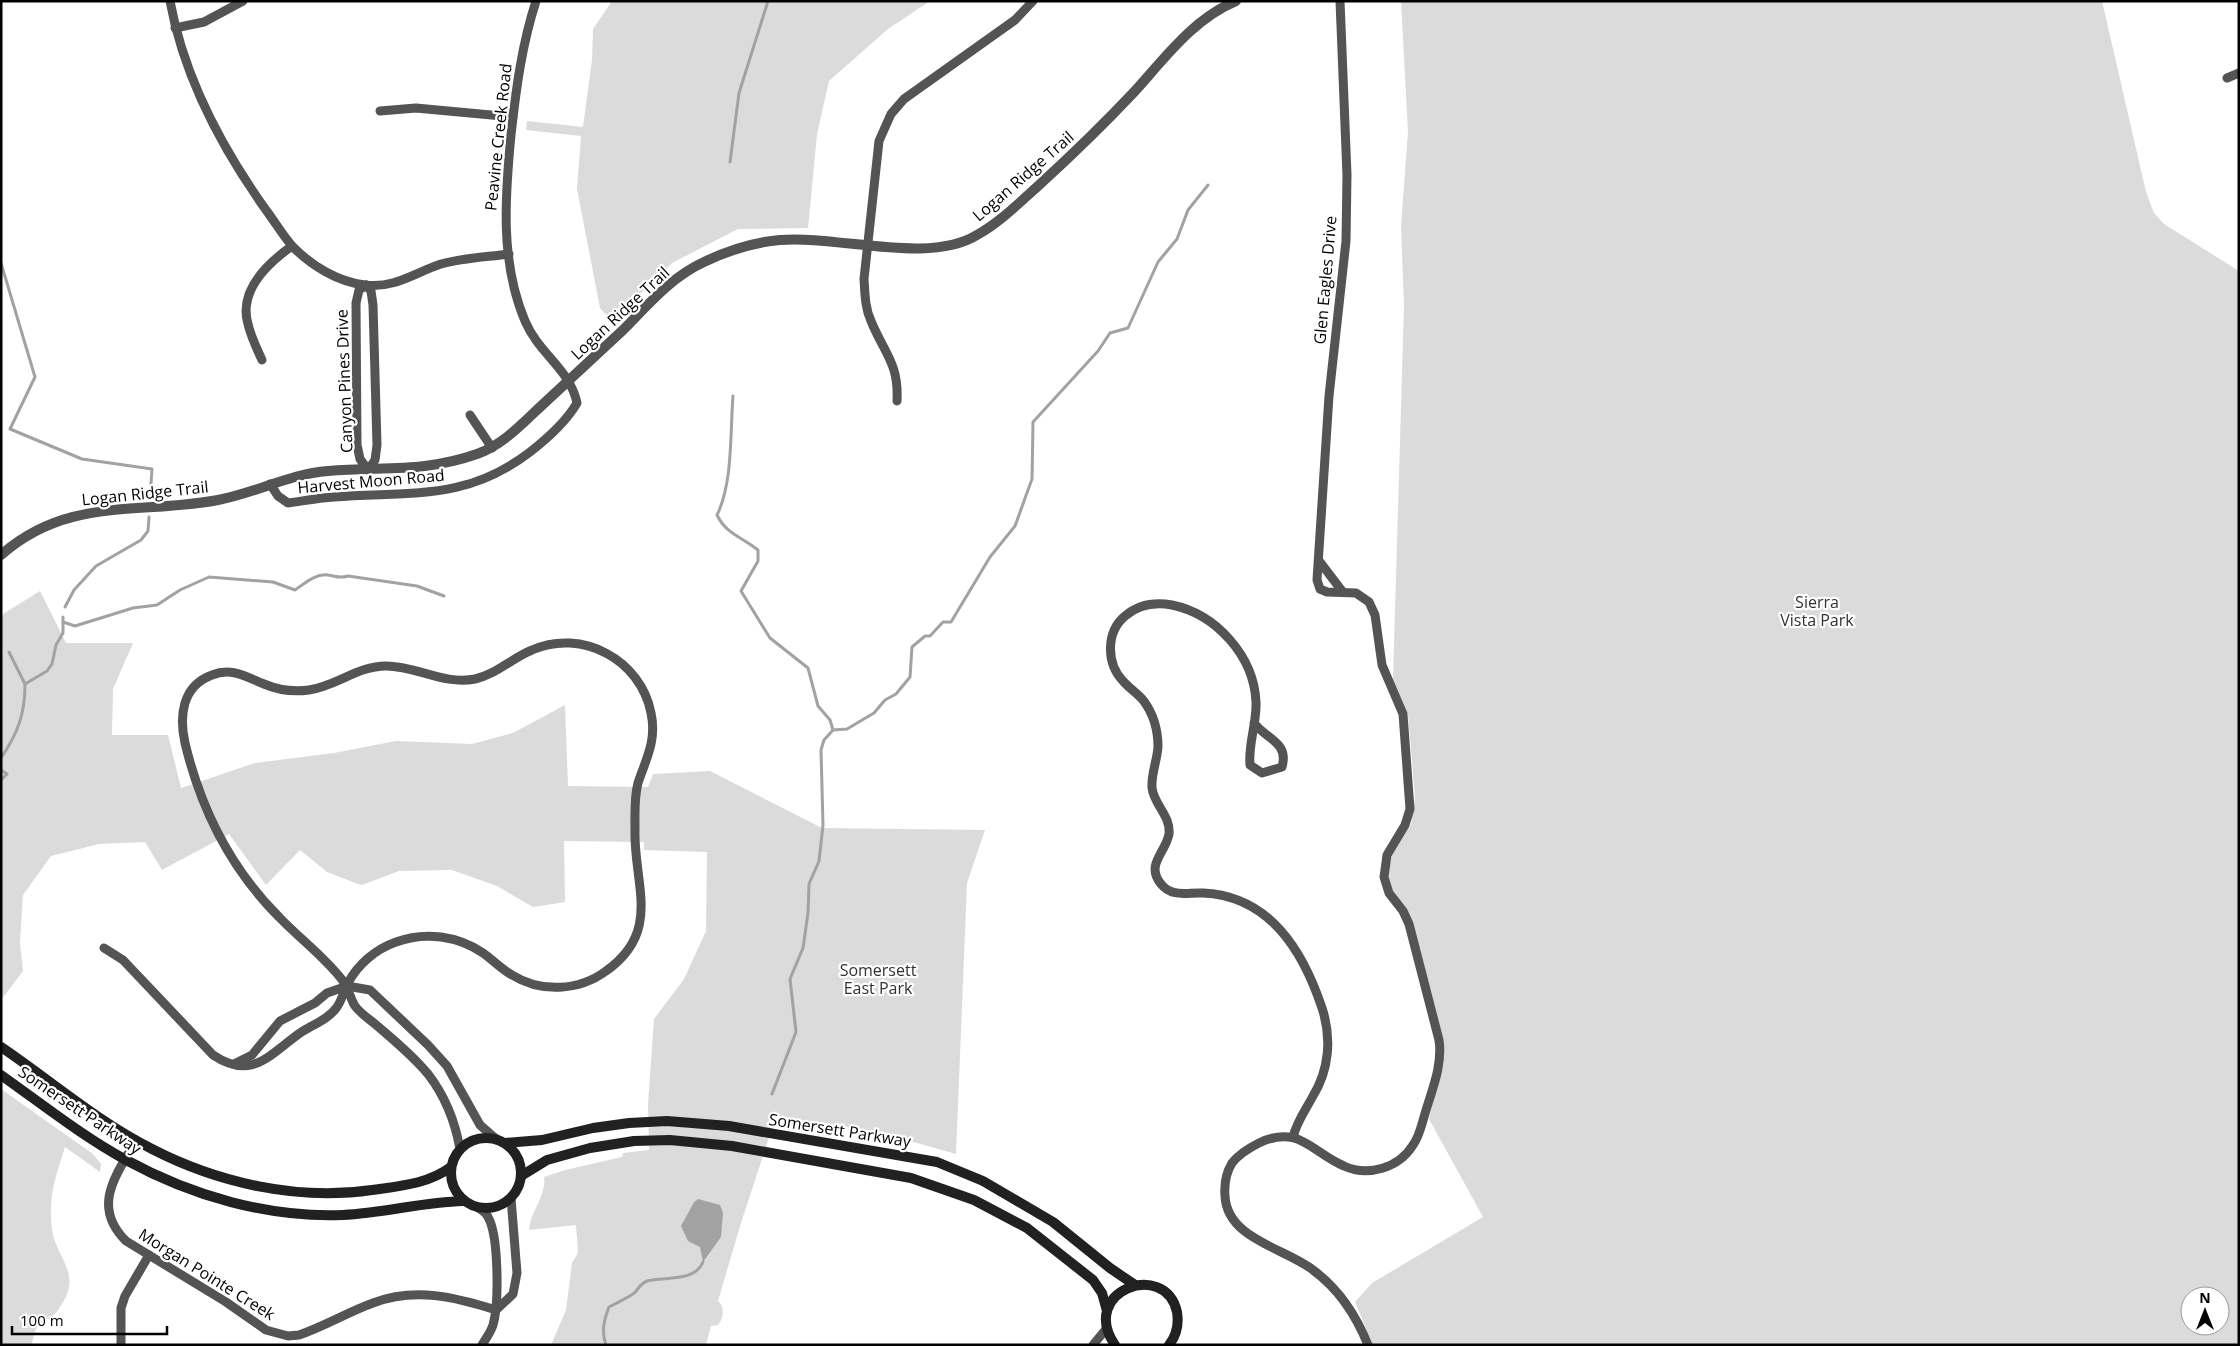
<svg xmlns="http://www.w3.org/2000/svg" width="2240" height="1346" viewBox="0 0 2240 1346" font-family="'Open Sans',sans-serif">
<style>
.green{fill:#dbdbdb;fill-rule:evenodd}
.water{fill:#a2a2a2}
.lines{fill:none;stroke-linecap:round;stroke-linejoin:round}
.stream{stroke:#a2a2a2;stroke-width:3}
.minor{stroke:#545454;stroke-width:9}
.tertiary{stroke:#545454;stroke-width:10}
.secondary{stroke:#212121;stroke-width:10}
.labels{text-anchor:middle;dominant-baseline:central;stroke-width:4.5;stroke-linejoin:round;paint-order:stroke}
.street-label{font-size:16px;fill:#000;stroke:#fff}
.park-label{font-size:16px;fill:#323232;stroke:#fff}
</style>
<rect width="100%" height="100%" fill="#fff"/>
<!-- green -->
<g class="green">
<polygon points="612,1 930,1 888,29 829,81 817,134 808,228 738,229 672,263 612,321 600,308 577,189 581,136 526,130 527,121 583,127 592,60 593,29"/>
<path d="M1401,1h701l44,191 8,21 10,11 75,47v1074h-866l-18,-43 17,-19 111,-66 -54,-98 15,-67 -33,-131 -18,-30 -6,-18 6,-22 18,-27 4,-27 -7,-82 -15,-36 11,-373 -3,-80 7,-94zM2190,1296h30v30h-30z"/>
<path d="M40,591l26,52h67l-20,46 -1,46h56l13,53 74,-25 79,-10 62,-12 76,3 41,-11 52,-28 3,81 80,1 5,-13 57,-3 112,57 163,2 -18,53 -11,271 -78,-22 -102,-16 -36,110 -22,75c7,6 6,17 0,24l-7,1 -5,19h-155l15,-35 6,-47 6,-10 -2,-28 -47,5c1,-18 18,-35 15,-53l21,-7 57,-13 1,-4 26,-3 -1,-46 6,-85 30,-40 22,-48 1,-79 -63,-2v-8l-80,-1 1,61 -32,5 -36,-21 -45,-16 -53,1 -37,14 -4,-1 -31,-12 -27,-22 -34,35 -37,-51 -67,36 -17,-28 -46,2 -48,12 -28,39 -3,48 3,28 -22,29v-376l2,-10z"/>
<path d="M1,1089l92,65 8,10 -1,8 -35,-25c-10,32 -17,49 -13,83 4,27 29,43 11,72 -8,13 -9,15 -25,21l-7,22h-30z"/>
</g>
<!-- water -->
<polygon class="water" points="698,1199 720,1205 723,1213 721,1237 703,1262 700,1247 688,1241 681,1226 694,1202"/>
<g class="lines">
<!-- stream -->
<g class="stream">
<polyline points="730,162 739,93 768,1"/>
<polyline points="1,263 35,377 10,429 82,459 152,469 150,498"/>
<path d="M733,396c-3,37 0,87 -16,119 9,19 25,22 41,35v11l-17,30 29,47 38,30 10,38 12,14 3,10 -9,10 -3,10 2,75 -4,36 -10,23 -1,29 -5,35 -13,31 6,53 -24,62"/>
<polyline points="65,607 74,590 96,566 141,540 148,531 149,517"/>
<path d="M63,622l12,4 58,-18 24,-3 23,-15 29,-13 64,5 22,8c9,-6 21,-17 33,-15 8,1 11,4 20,1l69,10 27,10"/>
<polyline points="9,652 25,684"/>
<polyline points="833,730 847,729 874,713 885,700 896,694 910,677 912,647 925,636 930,636 943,622 951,622 990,557 1015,526 1032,479 1033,422 1098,351 1110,333 1128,328 1158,262 1177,239 1188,210 1208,185"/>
<path d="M1,758c17,-25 24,-44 24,-74l22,-13 5,-7 4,-19 7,-12v-16"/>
<polyline points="1,770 7,774 1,780"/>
<path d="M606,1345c-5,-14 -2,-25 3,-38 8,-4 16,-8 24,-13 6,-4 6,-10 14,-13 17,-5 47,2 56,-19"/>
</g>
<!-- minor -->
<g class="minor">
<path d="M170,1c14,77 51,146 96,209 9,12 17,26 27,37 19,19 45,35 72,38 29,4 51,-13 76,-21 22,-6 46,-7 68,-10"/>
<path d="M1340,1l7,174 -1,66 -17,155 -12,184 3,9 7,3 29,1 13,9 6,13 7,50 21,49 7,95 -5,16 -18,30 -3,22 5,16 14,18 6,13 30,116c4,26 -8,52 -15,77 -3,10 -5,20 -11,28 -14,23 -45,32 -69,21 -33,-14 -45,-42 -85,-23 -10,5 -20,11 -27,20 -6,10 -8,21 -7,33 2,43 60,52 88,74 26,19 43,45 55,75"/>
<polyline points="175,28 204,22 243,1"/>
<polyline points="2227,78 2239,73"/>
<polyline points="380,111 416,108 513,117"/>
<polygon points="366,285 371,291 373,305 377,445 375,460 368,470 360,459 357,445 356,303 359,290"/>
<path d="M262,360c-5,-11 -11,-23 -14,-36 -10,-34 20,-61 44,-78"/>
<path d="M897,401c2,-38 -13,-48 -26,-80 -6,-13 -6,-27 -7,-42l15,-138 12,-27 13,-15 111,-79 18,-19"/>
<polyline points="470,415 492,448"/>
<path d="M270,484l8,12 10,7c15,-2 30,-5 46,-6 76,-6 131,5 196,-45 18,-14 36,-30 47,-49 -7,-34 -38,-49 -52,-82 -25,-59 -20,-124 -14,-186 5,-46 11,-91 25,-134"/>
<polyline points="1320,562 1342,591"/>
<path d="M1254,723c13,17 35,19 28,44l-20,6 -12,-8c-2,-21 7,-42 6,-63 -2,-46 -40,-88 -84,-97 -17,-3 -33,-1 -47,11 -19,16 -19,47 -2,65 6,7 14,12 20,19 10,13 15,30 15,47 -1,14 -7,27 -6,41 2,17 19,28 17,46 -3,18 -24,31 -8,50 11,14 27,8 42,9 67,3 100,58 119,115 10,30 7,62 -9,88 -8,15 -16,25 -20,41"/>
<path d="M104,948l19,12 90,95c39,26 56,0 87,-22 12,-8 29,-14 37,-26 5,-7 7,-17 11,-24 10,-19 28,-34 48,-41 29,-11 62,-6 87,11 10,7 18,16 29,22 29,18 67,16 94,-4 57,-40 27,-88 29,-142 0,-15 -1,-31 3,-46 8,-24 19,-43 13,-70 -10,-53 -69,-85 -119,-63 -20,8 -35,24 -57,29 -32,6 -58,-13 -89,-13 -28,0 -50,20 -77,24 -15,2 -31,0 -45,-6 -18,-7 -32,-17 -52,-9 -30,11 -33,41 -27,68 16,67 45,125 94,174 21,22 46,40 64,64 6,8 7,17 12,25 5,7 14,13 20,18 19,16 38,32 53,50 17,22 27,47 32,75"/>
<polyline points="347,986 370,990 428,1045 447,1066 480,1125 496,1139"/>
<polyline points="234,1064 252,1055 280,1021 315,1003 327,993 347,986"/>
<path d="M136,1140c-20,36 -45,66 -10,101l100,61 40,28 22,6 11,-1c26,-9 49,-23 74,-32 42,-16 82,-6 123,7"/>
<path d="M477,1207c4,3 9,5 11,10 11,19 11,87 5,108 -2,7 -7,13 -11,20"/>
<polyline points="496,1310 513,1294 517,1273 511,1198"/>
<polyline points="121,1345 121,1308 125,1296 149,1255"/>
<polyline points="1093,1345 1106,1329"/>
</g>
<!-- tertiary -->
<path class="tertiary" d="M1,555c67,-59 138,-40 217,-55 38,-7 71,-26 110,-29 54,-5 95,2 149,-17 25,-9 43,-28 62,-46 28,-26 56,-52 84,-78 25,-25 48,-53 81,-68 23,-11 51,-20 76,-22 58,-5 148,25 197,-5 23,-13 42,-32 61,-49 34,-31 66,-62 97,-95 29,-32 59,-73 101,-90"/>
<!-- secondary -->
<g class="secondary">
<path d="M1,1047c50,34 97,75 151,102 66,34 146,52 220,41 28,-4 56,-6 79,-23"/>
<path d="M1,1075c41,29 81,61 125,85 66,36 142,58 217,55 41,-2 80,-13 120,-14"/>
<circle cx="486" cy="1173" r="35"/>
<polyline points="505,1143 542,1140 593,1128 629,1123 667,1121 729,1126 937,1162 983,1181 1053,1222 1110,1268 1135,1285"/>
<polyline points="521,1176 547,1160 590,1148 634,1141 670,1140 732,1146 911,1178 974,1200 1027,1228 1093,1280 1102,1293 1107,1311"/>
<path d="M1115,1345c-37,-54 50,-86 62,-33 2,12 -1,24 -8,33"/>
</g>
</g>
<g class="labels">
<!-- street labels -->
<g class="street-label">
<text transform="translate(498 137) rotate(-84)">Peavine Creek Road</text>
<text transform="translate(1023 176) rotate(-41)">Logan Ridge Trail</text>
<text transform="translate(1325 280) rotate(-85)">Glen Eagles Drive</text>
<text transform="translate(620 313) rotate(-43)">Logan Ridge Trail</text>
<text transform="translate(344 381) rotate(-92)">Canyon Pines Drive</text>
<text transform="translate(371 481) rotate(-5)">Harvest Moon Road</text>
<text transform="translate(145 493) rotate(-6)">Logan Ridge Trail</text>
<text transform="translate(80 1110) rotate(34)">Somersett Parkway</text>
<text transform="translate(840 1130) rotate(9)">Somersett Parkway</text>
<text transform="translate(207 1274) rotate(32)">Morgan Pointe Creek</text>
</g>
<!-- park labels -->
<g class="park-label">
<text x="1817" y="602">Sierra<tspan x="1817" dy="18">Vista Park</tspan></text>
<text x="878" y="970">Somersett<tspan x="878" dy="18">East Park</tspan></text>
</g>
</g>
<!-- border -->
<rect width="2240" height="1346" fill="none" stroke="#000000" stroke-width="5"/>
<!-- north arrow -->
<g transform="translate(2205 1311)"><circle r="24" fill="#ffffff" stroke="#999999"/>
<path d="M0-4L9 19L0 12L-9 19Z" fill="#000000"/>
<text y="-8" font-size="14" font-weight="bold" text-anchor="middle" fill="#000000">N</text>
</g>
<!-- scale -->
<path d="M12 1326v8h155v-8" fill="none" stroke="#000000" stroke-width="2.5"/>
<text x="20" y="1326" font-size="15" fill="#000000" stroke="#ffffff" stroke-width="4" paint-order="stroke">100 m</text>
</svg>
